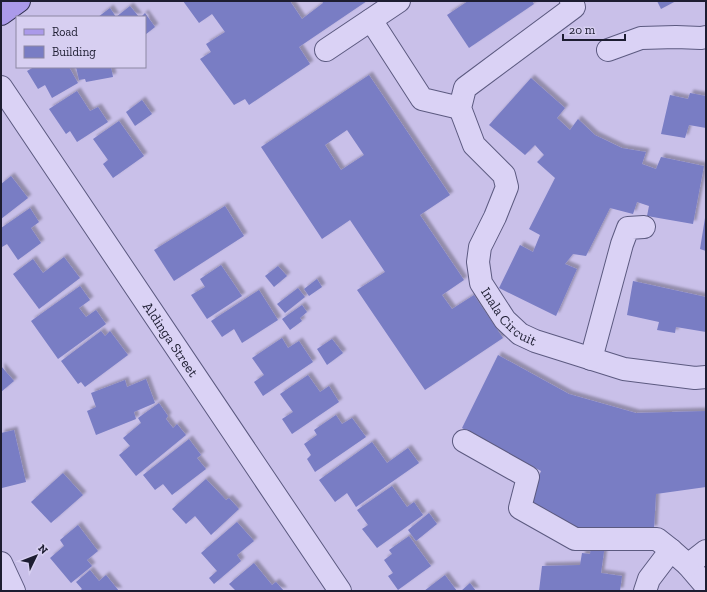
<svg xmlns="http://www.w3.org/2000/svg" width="707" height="592" viewBox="0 0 707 592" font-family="'Zilla Slab',serif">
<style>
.building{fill:#797dc4;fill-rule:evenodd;filter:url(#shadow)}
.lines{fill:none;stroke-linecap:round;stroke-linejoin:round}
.minor-casing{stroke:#5c5a80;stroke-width:24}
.major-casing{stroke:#2e2e4e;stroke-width:24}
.minor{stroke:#dad2f5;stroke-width:22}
.major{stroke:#ab9aea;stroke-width:22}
.labels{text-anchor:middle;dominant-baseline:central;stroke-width:3.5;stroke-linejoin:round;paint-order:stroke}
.street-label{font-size:14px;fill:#1d1d31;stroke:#d7cff1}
</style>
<defs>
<filter id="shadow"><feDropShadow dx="3.5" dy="-3.5" stdDeviation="1" flood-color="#0004"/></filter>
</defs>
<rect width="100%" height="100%" fill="#c9c0e9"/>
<!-- building -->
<g class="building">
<polygon points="183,1 290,1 302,19 323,3 322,1 367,1 299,47 310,64 249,105 245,99 234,105 200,59 211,52 206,44 225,32 212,14 199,23"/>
<polygon points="468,1 532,1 534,4 469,48 447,15"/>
<polygon points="657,1 676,1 661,9"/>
<polygon points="130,6 139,17 98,17 110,8 116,17"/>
<polygon points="145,13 155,27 145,35 145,17 141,17"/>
<polygon points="34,67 69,67 78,83 52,98 45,85 38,89 27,71"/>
<polygon points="76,67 111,67 113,77 86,82 85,79 79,80"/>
<path d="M369,75l81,120 -30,20 44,65 -22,15 10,14 22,-14 29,43 -78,52 -68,-100 28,-18 -35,-52 -28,19 -61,-92zM347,130l17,25 -23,15 -16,-25z"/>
<polygon points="531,78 565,108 557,118 570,130 578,119 595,135 622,148 646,152 642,164 656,169 661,157 704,166 693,224 647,216 649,206 637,202 633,214 610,208 586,256 573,254 565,264 577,269 556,316 499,288 520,245 533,252 540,235 529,229 555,178 537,162 544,155 535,145 525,155 489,125"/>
<polygon points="77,91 90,111 98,107 108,122 77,142 70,131 66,134 49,109"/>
<polygon points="690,93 706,96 706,128 689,125 685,138 661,134 670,95 688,99"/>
<polygon points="142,100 152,114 135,126 126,112"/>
<polygon points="119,121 144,156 113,178 103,164 108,160 93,139"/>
<polygon points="11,176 28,198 1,219 1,184"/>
<polygon points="225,206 244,236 174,281 154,250"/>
<polygon points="30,208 39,222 31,228 41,243 18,260 7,244 2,247 1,246 1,228"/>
<polygon points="705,218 706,218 706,251 700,249"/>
<polygon points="64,257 80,278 39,309 13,274 33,259 43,273"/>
<polygon points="221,265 242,296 207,319 191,295 205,287 200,279"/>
<polygon points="278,266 287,276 274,287 265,276"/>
<polygon points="317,279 322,287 309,296 304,289"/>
<polygon points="633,281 706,297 706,332 676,327 675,333 657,330 659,322 627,315"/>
<polygon points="80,286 90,300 79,308 86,317 96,310 106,324 58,359 31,321"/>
<polygon points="298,288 305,297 285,313 277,304"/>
<polygon points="259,290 278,320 242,343 234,329 222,337 211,321"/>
<polygon points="302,305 307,312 300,318 302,321 290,330 282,319"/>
<polygon points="101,331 105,336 110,331 128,355 85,387 81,382 78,384 61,361"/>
<polygon points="282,338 288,348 299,341 313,362 263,396 254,382 264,375 252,358"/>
<polygon points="332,339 343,353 327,365 317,349"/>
<polygon points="498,355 569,394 636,413 706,411 706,487 656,494 654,529 607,530 601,573 622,576 620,591 539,591 542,566 580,565 582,553 590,554 593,533 566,526 526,508 541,471 462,428"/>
<polygon points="1,366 14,381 1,392"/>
<polygon points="308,375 320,392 329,386 339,402 292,434 282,419 293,412 280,394"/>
<polygon points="146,379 155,403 134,412 136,419 96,435 87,411 96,407 91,393 125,380 127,387"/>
<polygon points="159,403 168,416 166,419 173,428 177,424 186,435 136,476 119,455 130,446 123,438 141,423 138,418"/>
<polygon points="336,415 342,424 352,418 366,437 315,472 307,459 311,455 304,444 317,435 314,430"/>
<polygon points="14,430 26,482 2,488 1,433"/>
<polygon points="189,439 201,455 197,458 206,469 172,495 163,484 155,490 143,475"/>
<polygon points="372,442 387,463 408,448 419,463 356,507 347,493 335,502 319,480"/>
<polygon points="63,473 83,495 51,523 31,502"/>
<polygon points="206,479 226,500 229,498 239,509 211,535 195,516 186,524 172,509"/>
<polygon points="392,486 407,507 414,502 423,515 377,548 362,529 368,525 357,510"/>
<polygon points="429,513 437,524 416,541 408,530"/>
<polygon points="237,522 254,541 237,555 241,561 214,584 209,578 217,571 201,553"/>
<polygon points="78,525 98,551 87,560 92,566 71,583 50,558 64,546 60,540"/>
<polygon points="409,536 431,566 398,590 388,576 393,573 384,560 392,554 389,550"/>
<polygon points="254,563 272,585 276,582 284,591 236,591 229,584"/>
<polygon points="90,570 99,581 106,575 119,591 79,591 82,589 76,582"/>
<polygon points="445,575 457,591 424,591"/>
<polygon points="470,583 476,591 461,591"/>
</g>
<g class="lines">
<!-- minor casing -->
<g class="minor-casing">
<g id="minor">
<path id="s1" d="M571,1l3,6 -109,81 -5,20 14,37 30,30 3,12 -12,30 -15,30 -2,15 3,21 24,37 15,14 15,7 89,28 71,9 11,-1"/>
<polyline points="371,20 422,99 460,108"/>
<polyline points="326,50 399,1"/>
<polyline points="608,50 641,38 676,37 701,38 706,37"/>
<path id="s2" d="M1,87l339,504"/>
<polyline points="591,359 622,244 628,228 644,227"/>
<polyline points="464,441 528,477 520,508 575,539 657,539 671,550"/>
<polyline points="706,551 688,565 706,586"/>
<polyline points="1,563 14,591"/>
<polyline points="645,591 649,579 671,550 688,565"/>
</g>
</g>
<!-- major casing -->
<g class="major-casing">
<polyline id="major" points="1,14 19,1"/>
</g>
<!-- minor -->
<use href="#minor" class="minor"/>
<!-- major -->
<use href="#major" class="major"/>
</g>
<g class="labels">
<!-- street labels -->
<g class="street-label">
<text stroke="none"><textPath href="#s1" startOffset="404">Inala Circuit</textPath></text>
<text stroke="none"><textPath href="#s2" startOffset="304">Aldinga Street</textPath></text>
</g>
</g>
<!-- border -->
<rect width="707" height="592" fill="none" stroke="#1d1d31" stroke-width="4"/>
<!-- legend -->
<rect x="16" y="16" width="130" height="52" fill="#d7cff1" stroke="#8d88a4"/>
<rect x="24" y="29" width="20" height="6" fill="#ab9aea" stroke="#8d88a4"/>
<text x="52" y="36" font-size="12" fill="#1d1d31">Road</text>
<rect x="24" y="46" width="20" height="12" fill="#797dc4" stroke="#8d88a4"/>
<text x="52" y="56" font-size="12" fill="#1d1d31">Building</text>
<!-- north arrow -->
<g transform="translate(36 556) rotate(47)" stroke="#d7cff1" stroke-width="3" paint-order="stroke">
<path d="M0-3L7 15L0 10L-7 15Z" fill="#1d1d31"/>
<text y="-6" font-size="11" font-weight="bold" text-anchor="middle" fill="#1d1d31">N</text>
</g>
<!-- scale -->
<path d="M563 34v6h62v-6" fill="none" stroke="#1d1d31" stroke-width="2"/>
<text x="569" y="34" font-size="12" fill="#1d1d31" stroke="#d7cff1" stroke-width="3" paint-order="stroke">20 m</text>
</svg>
